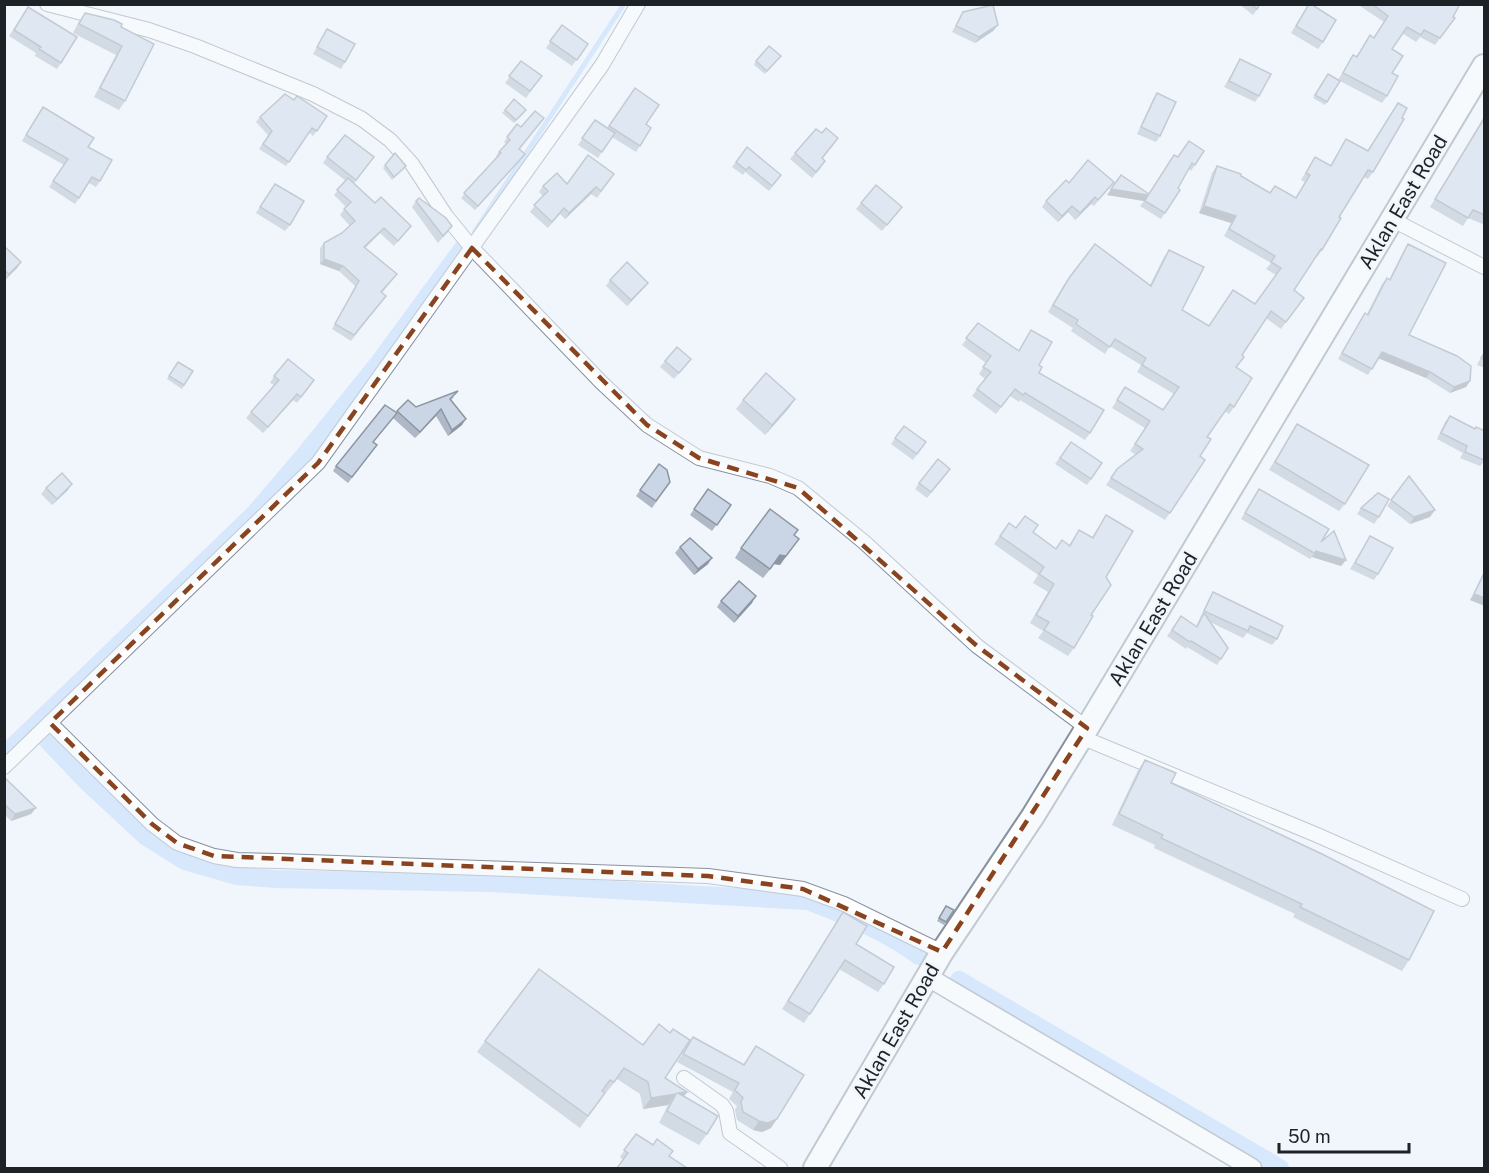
<svg xmlns="http://www.w3.org/2000/svg" width="1489" height="1173" viewBox="0 0 1489 1173" font-family="'Public Sans',sans-serif">
<style>
.lines{fill:none;stroke-linecap:round;stroke-linejoin:round}
.stream{stroke:#b8d6fd;stroke-width:5}
.canal{stroke:#b8d6fd;stroke-width:18}
.minor-casing{stroke:#8792a0;stroke-width:16}
.tertiary-casing{stroke:#8792a0;stroke-width:21}
.primary-casing{stroke:#8792a0;stroke-width:26}
.minor{stroke:#fff;stroke-width:14}
.tertiary{stroke:#fff;stroke-width:18}
.primary{stroke:#fff;stroke-width:22}
.wall{fill:#aeb8c6}
.shaded-wall{fill:#8d96a1}
.building{fill:#cad6e6;stroke:#8d96a1;stroke-width:1.5}
.marked{fill:none;stroke:#89431e;stroke-width:4.5;stroke-dasharray:12 8;stroke-linejoin:round}
.labels{text-anchor:middle;dominant-baseline:central;stroke-width:4.5;stroke-linejoin:round;paint-order:stroke}
.street-label{font-size:20px;fill:#1d2227;stroke:#f1f5fc}
</style>
<rect width="100%" height="100%" fill="#f1f5fc"/>
<g class="lines">
<!-- stream -->
<polyline class="stream" points="475,231 624,4"/>
<!-- canal -->
<g class="canal">
<path d="M47,740l40,42 58,54 40,25 52,15 39,3 215,4 317,18c38,15 78,30 111,55"/>
<polyline points="4,755 254,514 307,452 377,365 463,248"/>
<polyline points="959,980 1280,1168"/>
</g>
<!-- minor casing -->
<g class="minor-casing">
<g id="minor">
<polyline points="47,4 149,30 195,46 313,94 362,119 390,140 412,164 446,216 472,248 602,383 647,425 699,458 770,476 798,488 864,542 977,646 1087,728"/>
<polyline points="1393,220 1484,267"/>
<polyline points="50,723 152,824 177,843 214,856 237,860 279,861 708,876 803,889 844,904 942,952"/>
<polyline points="1081,737 1317,835 1462,899"/>
<polyline points="4,767 318,463 602,65 638,4"/>
<polyline points="684,1078 722,1105 726,1111 730,1133 780,1168"/>
</g>
</g>
<!-- tertiary casing -->
<g class="tertiary-casing">
<polyline id="tertiary" points="928,977 1252,1168"/>
</g>
<!-- primary casing -->
<g class="primary-casing">
<polyline id="primary" points="815,1168 942,952 1033,816 1087,728 1484,66"/>
</g>
<!-- minor -->
<use href="#minor" class="minor"/>
<!-- tertiary -->
<use href="#tertiary" class="tertiary"/>
<!-- primary -->
<use href="#primary" class="primary"/>
</g>
<!-- wall -->
<g class="wall">
<polygon points="1239,4 1261,4 1253,15"/>
<polygon points="1309,4 1323,42 1318,49 1291,33"/>
<polygon points="1357,4 1460,4 1453,17 1455,18 1435,45 1420,37 1416,42 1402,33 1392,49 1392,73 1387,96 1382,103 1338,80 1353,55 1356,56 1374,37 1384,22"/>
<polygon points="28,7 61,63 57,69 35,56 36,53 9,36"/>
<polygon points="963,12 998,25 993,31 975,43 952,32"/>
<polygon points="85,13 121,27 125,101 119,110 94,97 116,55 73,33 79,21"/>
<polygon points="562,25 588,44 572,66 546,48"/>
<polygon points="327,29 345,62 341,69 313,54"/>
<polygon points="781,56 765,74 754,65 756,61"/>
<polygon points="1240,59 1259,96 1255,102 1224,87"/>
<polygon points="521,61 542,76 526,98 505,83"/>
<polygon points="1328,74 1340,81 1325,105 1313,98"/>
<polygon points="635,88 646,124 651,128 636,152 612,137 598,158 578,145 595,120 607,128"/>
<polygon points="1157,93 1160,136 1156,142 1137,134 1153,99"/>
<polygon points="294,100 327,116 313,136 309,132 286,166 259,149 268,135 256,122 260,117"/>
<polygon points="1398,103 1373,172 1368,179 1364,177 1339,217 1322,250 1317,257 1316,256 1294,290 1304,298 1281,329 1266,318 1242,355 1237,367 1234,407 1229,414 1225,411 1207,437 1200,456 1205,460 1165,520 1106,485 1117,469 1136,455 1130,451 1145,428 1112,408 1125,387 1163,410 1174,394 1137,372 1141,365 1110,346 1105,354 1071,331 1073,328 1048,312 1064,285 1095,244 1150,285 1164,257 1169,250 1182,310 1209,326 1255,304 1276,275 1266,269 1271,263 1224,236 1231,223 1199,213 1212,173 1217,166 1241,176 1269,193 1275,186 1296,198 1305,182 1301,180 1315,157 1330,166 1346,139 1368,150"/>
<polygon points="43,107 88,147 100,181 96,187 89,183 75,204 49,187 64,165 22,141"/>
<polygon points="505,110 524,113 514,123 502,113"/>
<polygon points="1485,115 1485,225 1468,218 1463,226 1430,207"/>
<polygon points="517,124 520,149 522,158 475,210 461,198 497,157 496,156 506,144 504,142"/>
<polygon points="834,144 822,159 821,168 812,178 790,159 795,153"/>
<polygon points="747,147 781,175 769,191 745,172 743,175 732,167"/>
<polygon points="1204,151 1191,171 1189,169 1178,188 1180,190 1161,219 1140,206 1144,201 1107,195 1148,194 1178,157"/>
<polygon points="395,153 404,169 392,180 383,168"/>
<polygon points="327,157 374,157 354,184 375,203 411,226 394,246 380,233 365,247 393,279 382,293 386,296 351,341 332,329 355,286 339,271 320,264 320,248 324,243 342,233 350,226 340,215 346,207 334,195 346,181 323,163"/>
<polygon points="614,174 597,198 591,194 565,219 560,214 548,228 530,212 543,196 539,192 543,186 567,184"/>
<polygon points="1069,183 1109,188 1094,206 1091,204 1075,220 1068,212 1058,222 1042,207 1046,201"/>
<polygon points="275,184 290,225 285,231 256,213"/>
<polygon points="416,201 448,232 438,243 412,207"/>
<polygon points="861,203 902,207 882,231 856,209"/>
<polygon points="1408,244 1409,335 1470,381 1466,387 1450,393 1426,378 1378,358 1368,375 1338,359 1361,319 1365,313 1367,314 1382,284 1387,278 1389,280 1404,250"/>
<polygon points="4,246 21,262 17,268 5,280"/>
<polygon points="610,280 648,283 643,289 627,306 606,286"/>
<polygon points="978,323 1018,351 1031,330 1039,365 1039,373 1090,433 1085,440 1020,400 1019,402 1010,396 996,414 972,396 985,379 979,374 986,363 962,345"/>
<polygon points="1485,349 1485,368 1477,365"/>
<polygon points="665,361 686,365 674,379 660,367"/>
<polygon points="178,362 193,371 182,389 167,379"/>
<polygon points="274,376 310,386 297,403 293,400 263,433 246,418 274,385 270,383"/>
<polygon points="454,397 451,400 462,425 448,436 436,416 415,438 393,418 373,442 377,445 348,483 333,471 336,466 397,413 408,400 416,407"/>
<polygon points="795,399 789,408 765,435 736,409 743,400"/>
<polygon points="1450,416 1475,429 1485,460 1480,466 1460,458 1463,453 1437,439 1445,422"/>
<polygon points="1297,424 1345,504 1339,511 1269,470"/>
<polygon points="904,426 926,442 913,460 891,444"/>
<polygon points="1071,442 1102,463 1087,485 1055,464"/>
<polygon points="659,464 670,482 652,508 636,496"/>
<polygon points="946,475 927,498 915,489 919,483"/>
<polygon points="1409,476 1430,517 1410,524 1387,506"/>
<polygon points="46,488 68,490 52,505 41,494"/>
<polygon points="708,489 731,505 712,531 690,515"/>
<polygon points="1259,489 1321,542 1346,560 1341,566 1312,557 1310,559 1241,519"/>
<polygon points="1361,508 1379,517 1374,524 1357,514"/>
<polygon points="1106,515 1106,577 1091,615 1074,648 1068,656 1038,638 1043,631 1030,623 1048,592 1033,583 1038,575 994,544 1009,523 1016,528 1033,532 1056,549 1069,545 1079,530 1092,537"/>
<polygon points="1370,536 1378,574 1374,580 1350,569"/>
<polygon points="680,547 708,564 694,575 675,553"/>
<polygon points="741,548 780,565 774,564 763,578 735,558"/>
<polygon points="1485,570 1485,606 1470,600"/>
<polygon points="1213,592 1277,639 1272,645 1247,633 1243,638 1210,622 1221,659 1217,665 1187,647 1186,649 1167,636 1181,616 1196,626 1209,599"/>
<polygon points="721,601 752,603 734,623 717,607"/>
<polygon points="1145,760 1171,783 1409,960 1402,971 1293,917 1295,914 1154,848 1155,845 1112,825 1138,770"/>
<polygon points="4,777 36,808 31,814 11,821 4,814"/>
<polygon points="944,909 954,910 944,925 937,921"/>
<polygon points="843,912 856,944 884,984 878,992 839,969 804,1023 782,1009"/>
<polygon points="693,1037 744,1065 756,1046 771,1128 762,1132 753,1130 737,1120 735,1110 737,1106 729,1099 733,1092 677,1062"/>
<polygon points="485,1041 643,1045 665,1078 687,1092 684,1097 707,1134 699,1145 659,1123 668,1105 643,1109 640,1094 617,1079 606,1093 604,1092 605,1093 580,1128 477,1052"/>
<polygon points="636,1134 669,1156 623,1160 620,1157"/>
</g>
<!-- shaded-wall -->
<g class="shaded-wall">
<polygon points="998,25 993,31 975,43 979,37"/>
<polygon points="525,154 522,158 475,210 478,206"/>
<polygon points="596,187 591,194 565,219 569,213"/>
<polygon points="1111,189 1148,195 1144,201 1107,195"/>
<polygon points="1095,197 1091,204 1075,220 1080,213"/>
<polygon points="1072,206 1068,212 1058,222 1062,216"/>
<polygon points="1204,206 1236,216 1231,223 1199,213"/>
<polygon points="384,228 380,233 361,252 364,247"/>
<polygon points="324,259 343,266 339,271 320,264"/>
<polygon points="21,262 17,268 5,280 9,274"/>
<polygon points="648,283 643,289 627,306 631,300"/>
<polygon points="1382,352 1430,372 1426,378 1378,358"/>
<polygon points="1470,381 1466,387 1450,393 1454,387"/>
<polygon points="297,394 293,400 263,433 268,427"/>
<polygon points="795,399 789,408 765,435 772,425"/>
<polygon points="441,409 436,416 415,438 420,432"/>
<polygon points="466,419 462,425 448,436 452,430"/>
<polygon points="72,484 68,490 52,505 57,499"/>
<polygon points="1435,510 1430,517 1410,524 1414,517"/>
<polygon points="799,539 780,565 774,564 763,578 780,555"/>
<polygon points="1316,551 1346,560 1341,566 1312,557"/>
<polygon points="712,558 708,564 694,575 698,569"/>
<polygon points="1474,594 1485,598 1485,606 1470,600"/>
<polygon points="756,596 752,603 734,623 738,616"/>
<polygon points="36,808 31,814 11,821 15,814"/>
<polygon points="687,1092 679,1103 678,1093"/>
<polygon points="676,1094 668,1105 643,1109 651,1098"/>
<polygon points="777,1119 771,1128 762,1132 753,1130 759,1121"/>
</g>
<!-- building -->
<g class="building">
<polygon points="1251,4 1260,4 1257,9"/>
<polygon points="1309,4 1311,4 1336,20 1323,42 1296,26"/>
<polygon points="1372,4 1460,4 1453,17 1455,18 1440,38 1424,30 1421,35 1407,27 1392,49 1403,56 1392,73 1398,76 1387,96 1343,73 1353,55 1357,57 1370,35 1374,38 1388,16"/>
<polygon points="993,5 998,25 979,37 956,26 963,12"/>
<polygon points="28,7 77,37 61,63 39,49 41,47 14,30"/>
<polygon points="85,13 114,20 122,24 121,27 154,44 125,101 100,88 122,46 79,24"/>
<polygon points="562,25 588,44 577,60 550,41"/>
<polygon points="327,29 355,44 345,62 317,47"/>
<polygon points="769,46 781,56 767,71 756,61"/>
<polygon points="1240,59 1271,74 1259,96 1229,81"/>
<polygon points="521,61 542,76 530,91 509,76"/>
<polygon points="1328,74 1340,81 1327,102 1315,95"/>
<polygon points="635,88 659,105 646,124 651,128 640,146 609,126"/>
<polygon points="1157,93 1176,102 1160,136 1141,127"/>
<polygon points="285,94 294,100 297,96 327,116 317,131 312,128 289,162 263,144 272,131 260,117"/>
<polygon points="514,99 526,110 516,120 505,110"/>
<polygon points="1398,103 1407,108 1402,118 1404,119 1373,172 1368,170 1339,217 1341,218 1322,250 1321,249 1294,290 1304,298 1286,322 1271,311 1242,355 1244,357 1236,367 1252,378 1234,407 1230,404 1207,437 1211,439 1200,456 1205,460 1170,513 1111,478 1117,469 1143,449 1135,444 1150,421 1117,400 1125,387 1163,410 1179,387 1142,365 1146,358 1115,339 1110,347 1076,324 1078,320 1053,305 1069,278 1095,244 1151,286 1169,250 1204,267 1182,310 1209,326 1233,290 1255,304 1281,268 1271,262 1275,256 1229,229 1236,216 1204,206 1217,166 1241,174 1241,176 1270,193 1275,186 1296,198 1310,175 1306,173 1315,157 1331,166 1346,139 1368,151"/>
<polygon points="43,107 94,138 88,147 112,160 100,181 92,177 79,198 53,181 68,159 26,135"/>
<polygon points="535,111 544,118 519,149 525,154 478,206 464,193 501,153 499,152 510,140 507,137 517,124 521,127"/>
<polygon points="1485,117 1485,215 1473,210 1468,218 1435,199"/>
<polygon points="595,120 615,133 602,152 582,138"/>
<polygon points="826,128 838,138 822,158 825,161 816,172 795,153 816,129 822,133"/>
<polygon points="345,135 374,157 356,180 327,157"/>
<polygon points="1189,141 1204,151 1195,165 1192,163 1178,188 1180,190 1165,213 1145,201 1148,195 1111,189 1121,175 1149,194 1174,155 1178,157"/>
<polygon points="747,147 781,175 772,186 749,167 746,170 736,162"/>
<polygon points="395,153 406,166 394,177 385,165"/>
<polygon points="588,155 614,174 601,191 596,187 569,213 564,208 552,222 534,205 548,191 543,186 557,173 567,184"/>
<polygon points="1088,160 1114,182 1098,200 1095,197 1080,213 1072,206 1062,216 1046,201 1066,180 1069,183"/>
<polygon points="348,178 375,203 381,197 411,226 398,241 384,228 364,247 397,274 381,292 386,296 354,335 335,324 359,281 343,266 324,259 324,243 342,233 355,221 344,209 351,202 337,190"/>
<polygon points="275,184 304,201 290,225 260,207"/>
<polygon points="876,185 902,207 887,225 861,203"/>
<polygon points="419,198 446,218 452,226 443,236 416,201"/>
<polygon points="1408,244 1446,263 1409,335 1457,356 1471,366 1470,381 1454,387 1430,372 1382,352 1372,369 1342,353 1365,313 1368,315 1387,278 1390,280"/>
<polygon points="4,246 21,262 9,274 4,270"/>
<polygon points="627,262 648,283 631,300 610,280"/>
<polygon points="978,323 1019,351 1031,330 1052,342 1039,365 1042,367 1039,373 1104,410 1090,433 1025,393 1023,395 1015,389 1001,407 977,389 991,372 983,367 991,356 966,338"/>
<polygon points="677,347 691,359 679,373 665,361"/>
<polygon points="1485,352 1485,360 1481,358"/>
<polygon points="288,359 314,380 301,397 297,394 268,427 251,412 279,380 274,376"/>
<polygon points="178,362 193,371 184,385 169,376"/>
<polygon points="766,373 795,399 772,425 743,400"/>
<polygon points="458,391 450,399 466,419 452,430 441,409 420,432 397,411 408,400 416,407"/>
<polygon points="385,405 397,413 373,442 377,445 352,477 336,466"/>
<polygon points="1450,416 1475,429 1476,427 1485,431 1484,460 1465,452 1467,446 1441,433"/>
<polygon points="1297,424 1369,465 1345,504 1275,462"/>
<polygon points="904,426 926,442 917,454 895,438"/>
<polygon points="1071,442 1102,463 1091,479 1060,458"/>
<polygon points="938,459 950,469 931,492 919,483"/>
<polygon points="659,464 667,470 670,482 656,501 640,490"/>
<polygon points="62,473 72,484 57,499 46,488"/>
<polygon points="1409,476 1435,510 1414,517 1391,500"/>
<polygon points="708,489 731,505 717,525 694,509"/>
<polygon points="1259,489 1329,529 1321,542 1334,531 1346,560 1316,551 1314,553 1245,513"/>
<polygon points="1378,493 1389,499 1379,517 1361,508"/>
<polygon points="770,509 798,530 794,535 799,539 786,556 780,555 770,569 741,548"/>
<polygon points="1106,515 1133,531 1106,577 1111,585 1091,615 1093,616 1074,648 1044,630 1049,622 1036,615 1054,584 1039,574 1044,567 1000,536 1009,523 1016,528 1025,516 1038,525 1033,532 1056,549 1062,540 1070,546 1079,530 1093,538"/>
<polygon points="1370,536 1393,548 1378,574 1355,563"/>
<polygon points="690,538 712,558 698,569 680,547"/>
<polygon points="1485,571 1485,598 1474,594"/>
<polygon points="739,581 756,596 738,616 721,601"/>
<polygon points="1213,592 1283,626 1277,639 1250,626 1248,631 1204,611"/>
<polygon points="1204,613 1228,648 1221,659 1191,641 1190,642 1172,630 1181,616 1197,627"/>
<polygon points="1145,760 1176,773 1171,783 1322,854 1434,911 1409,960 1300,907 1302,904 1161,838 1163,835 1119,814"/>
<polygon points="4,777 36,808 15,814 4,804"/>
<polygon points="946,906 954,910 946,922 939,918"/>
<polygon points="843,912 867,926 856,944 894,967 884,984 845,960 810,1014 788,1001"/>
<polygon points="539,969 643,1045 659,1024 670,1033 673,1029 690,1040 665,1078 687,1092 678,1093 718,1116 707,1134 667,1111 676,1094 651,1098 648,1082 624,1068 614,1082 610,1080 602,1091 605,1093 588,1116 485,1041"/>
<polygon points="693,1037 744,1065 756,1046 804,1075 777,1119 768,1123 759,1121 743,1112 741,1102 743,1098 735,1090 739,1083 683,1054"/>
<polygon points="636,1134 653,1145 657,1139 673,1151 669,1156 687,1168 617,1168 628,1153 624,1150"/>
</g>
<!-- marked area -->
<path d="M0 0H1489V1173H0ZM472,248l175,177 52,33 99,30 179,158 110,82 -145,224 -139,-63 -95,-13 -494,-20 -37,-13 -25,-19 -102,-101 268,-260z" fill="#f1f5fc" fill-opacity=".55" fill-rule="evenodd"/>
<path class="marked" d="M472,248l175,177 52,33 99,30 179,158 110,82 -145,224 -139,-63 -95,-13 -494,-20 -37,-13 -25,-19 -102,-101 268,-260z"/>
<g class="labels">
<!-- street labels -->
<g class="street-label">
<text transform="translate(1403 202) rotate(-59)">Aklan East Road</text>
<text transform="translate(1153 619) rotate(-59)">Aklan East Road</text>
<text transform="translate(896 1031) rotate(-60)">Aklan East Road</text>
</g>
</g>
<!-- border -->
<rect width="1489" height="1173" fill="none" stroke="#1d2227" stroke-width="12"/>
<!-- scale -->
<path d="M1279 1143v9h130v-9" fill="none" stroke="#1d2227" stroke-width="3"/>
<text x="1288" y="1143" font-size="18" fill="#1d2227" stroke="#f1f5fc" stroke-width="4.5" paint-order="stroke">50 m</text>
</svg>
